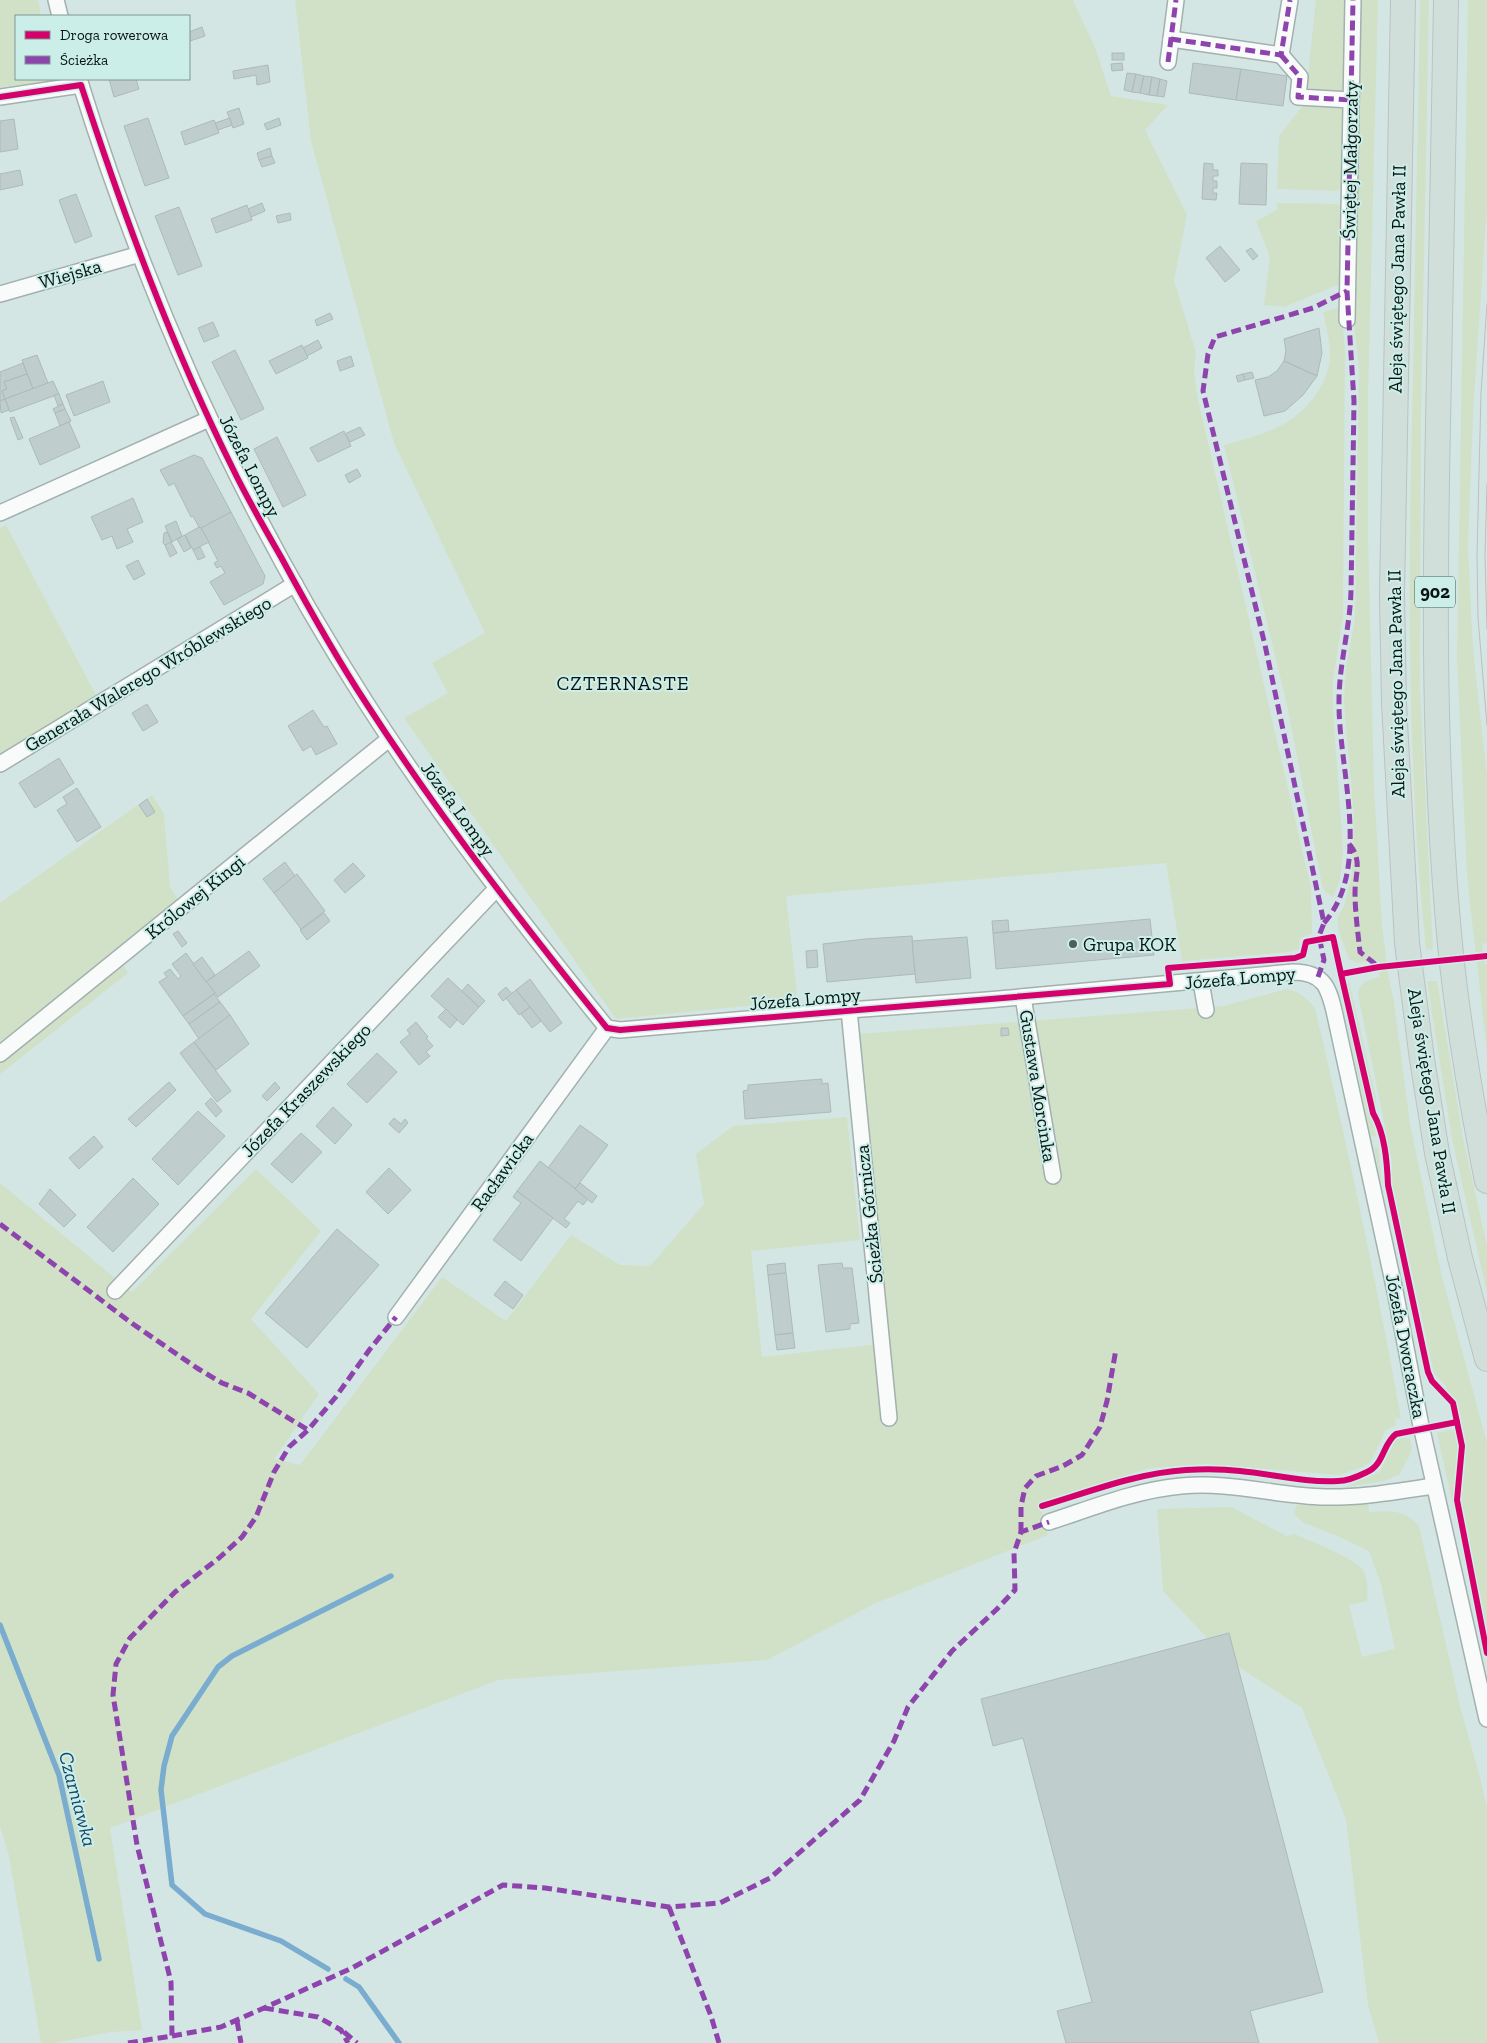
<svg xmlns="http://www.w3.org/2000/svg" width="1487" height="2043" viewBox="0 0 1487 2043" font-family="'Zilla Slab',serif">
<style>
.green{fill:#d0e1c8}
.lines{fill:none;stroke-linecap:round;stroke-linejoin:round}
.stream{stroke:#79accf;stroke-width:5.5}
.building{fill:#bfcdcd;stroke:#acbaba}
.street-casing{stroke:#a2b0ae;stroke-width:18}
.primary-casing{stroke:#bac3c1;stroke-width:26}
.street{stroke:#f9fbfb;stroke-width:15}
.primary{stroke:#d1dfda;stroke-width:24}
.tram{stroke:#bbc0bf;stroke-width:1}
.quiet{stroke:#8e44ad;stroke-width:5;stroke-dasharray:10 5;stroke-linecap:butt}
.cycleway-casing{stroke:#cceee8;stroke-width:9}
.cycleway{stroke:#d6006c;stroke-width:6}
.poi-dot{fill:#4f5e5b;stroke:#cceee8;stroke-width:2}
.labels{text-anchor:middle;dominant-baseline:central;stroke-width:4;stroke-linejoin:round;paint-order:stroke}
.shield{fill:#cceee8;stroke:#435552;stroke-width:1}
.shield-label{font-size:18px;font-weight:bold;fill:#081412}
.street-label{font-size:19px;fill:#081412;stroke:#cceee8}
.poi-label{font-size:19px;fill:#081412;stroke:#cceee8;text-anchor:start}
.neighbourhood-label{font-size:20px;letter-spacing:1px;fill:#081412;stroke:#cceee8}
.water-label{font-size:20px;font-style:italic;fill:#134568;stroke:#cceee8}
</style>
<rect width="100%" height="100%" fill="#d4e6e3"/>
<!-- green -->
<g class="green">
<polygon points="0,0 38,0 41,16 16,16 16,79 56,80 0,87"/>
<polygon points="295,0 1073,0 1096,50 1111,96 1168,105 1145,130 1187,215 1174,280 1196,353 1194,370 1197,395 1311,888 1312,933 1300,938 1299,949 1289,952 1182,961 1166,863 786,896 798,1001 616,1019 404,718 448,693 432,663 485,633 394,443 311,141"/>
<polygon points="1316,0 1345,0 1344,90 1338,95 1306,94"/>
<path d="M1359,0h19l-10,397v138l6,251 8,139 6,49 6,28 16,122 32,153 45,166v187l-26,-126 5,-54 -11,-51 -10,-9 2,-3 -13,-14 -42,-190v-21l-34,-168c2,-13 11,-14 22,-17l-2,-17 -20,3 -9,-4 -10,-27 -2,-14 7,-12 8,-32 2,-56 -10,-116 2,-34 9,-49 4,-251 -5,-48z"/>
<path d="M1420,0h9l-8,417 -1,269 13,263 -7,1c-20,-192 -18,-385 -13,-577 2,-125 5,-249 7,-373z"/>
<polygon points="1468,0 1487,0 1487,205 1473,414 1468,547 1473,649 1487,776 1487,944 1482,943 1485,964 1487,964 1487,1052 1467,877 1457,657"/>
<polygon points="1305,103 1339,106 1343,110 1342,186 1338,191 1277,189 1279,136"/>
<polygon points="1277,203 1337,204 1342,207 1340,284 1284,307 1264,305 1270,257 1256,221 1277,210"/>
<path d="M1341,307l4,43 -2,266 -10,64v30l10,141 -3,29 -7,17 -8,-5 -3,-7 -35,-180 -63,-260c37,-10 73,-19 94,-54 7,-11 12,-24 12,-36 0,-14 -4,-29 -7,-43z"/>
<polygon points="6,525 98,699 0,755 0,528"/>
<polygon points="152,795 164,814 170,887 179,901 114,952 128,973 0,1074 0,903"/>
<polygon points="1349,981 1376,1098 1376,1110 1346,982"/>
<polygon points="1427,981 1437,981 1463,1138 1487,1246 1487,1293 1452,1139"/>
<polygon points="1339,983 1340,983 1376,1136 1371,1137"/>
<path d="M1287,989c13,3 20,9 28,19 32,136 61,272 86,410l-6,1 1,6 -10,5 -16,33 -10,5 -21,7 -134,-11 -55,4 -111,34 9,33 -172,68 -109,57 -269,20 -388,148 32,202 -31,2 -57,11h-13l-32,-187 -9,-30v-643l132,109 124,-123 65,62 -70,88 68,75 -45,65 26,6 142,-188 64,44 65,-86 49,30 30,1 54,-62 -8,-50 37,-28 114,-9 13,123 -109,11 11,106 125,-14 -29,-309 366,-28z"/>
<polygon points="1378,1147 1382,1186 1374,1148"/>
<polygon points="1450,1430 1454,1431 1459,1449 1454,1510 1437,1433"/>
<polygon points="1403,1438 1410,1439 1412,1446 1410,1455 1399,1475 1384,1481 1345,1487 1380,1472 1396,1439"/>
<path d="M1368,1503l1,9c23,-1 34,-3 50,14l42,184 19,67 7,31v235h-108l-11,-38 -22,-186 -44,-111 -74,-48 -65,-69 -6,-82 74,-2 56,29 7,-2c14,6 61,24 69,36 5,10 5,21 4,31l-18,4 13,52 33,-8 -14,-65 -12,-33 -25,-12 -42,-17 -8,-8 3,-9 39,1z"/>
</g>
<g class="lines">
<!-- stream -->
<g class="stream">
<polyline points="0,1625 59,1775 99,1959"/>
<polyline points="328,1969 281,1941 205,1914 172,1885 161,1790 164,1766 172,1736 218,1667 232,1656 391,1576"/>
<polyline points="346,1979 359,1987 399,2043"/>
</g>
</g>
<!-- building -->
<g class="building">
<polygon points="202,27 205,36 190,41 189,32"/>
<rect x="1112" y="53" width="12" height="7"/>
<polygon points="1122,63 1123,70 1112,71 1111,64"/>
<polygon points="1193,63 1241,69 1236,100 1189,93"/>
<polygon points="268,65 270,82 257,85 256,75 234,79 233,71"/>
<polygon points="1241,69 1287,76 1283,106 1236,100"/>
<polygon points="1127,73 1136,74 1132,92 1124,90"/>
<polygon points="1136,74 1144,76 1140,93 1132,92"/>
<polygon points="1144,76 1152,77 1149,95 1140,93"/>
<polygon points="1152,77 1160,79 1157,96 1149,95"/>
<polygon points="109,79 136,79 139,89 114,97"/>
<polygon points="1160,79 1167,81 1164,97 1157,96"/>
<polygon points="239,108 244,124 233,128 227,112"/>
<polygon points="148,118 169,178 145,186 124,126"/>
<polygon points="230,118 232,125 218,130 215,123"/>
<polygon points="279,118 281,125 267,130 264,124"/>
<polygon points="14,119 18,149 0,152 0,121"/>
<polygon points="214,120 219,133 185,145 181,132"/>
<polygon points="270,148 272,156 259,160 257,153"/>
<polygon points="272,156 275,163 262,167 259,160"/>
<polygon points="1204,163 1213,164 1213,170 1218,170 1218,176 1213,176 1213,181 1217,181 1217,188 1213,188 1213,193 1217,193 1216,200 1202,199"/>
<polygon points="1241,163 1267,164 1266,205 1239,204"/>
<polygon points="20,170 23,185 0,190 0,174"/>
<polygon points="76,194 92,236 75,243 59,200"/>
<polygon points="262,203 265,211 251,217 248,209"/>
<polygon points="247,205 252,220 216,233 211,219"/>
<polygon points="179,207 202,266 178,275 155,216"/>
<polygon points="290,213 291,220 278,223 276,216"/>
<polygon points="1220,246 1240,270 1225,282 1206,258"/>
<polygon points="1251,248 1258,256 1253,260 1246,251"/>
<polygon points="330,313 333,319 317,326 315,320"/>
<polygon points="213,322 219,336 204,342 198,328"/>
<polygon points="1319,328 1322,353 1317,376 1284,361 1286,351 1284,339"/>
<polygon points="318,340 322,348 307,356 303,348"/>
<polygon points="302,345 308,358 276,374 269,361"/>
<polygon points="235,350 264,409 241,420 212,362"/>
<polygon points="37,355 48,383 33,389 22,360"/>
<polygon points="351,356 354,366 340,371 337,361"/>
<polygon points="1284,361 1317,376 1303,395 1285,411 1264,416 1255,380 1268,377 1277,371"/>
<polygon points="23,363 27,374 4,382 7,389 2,391 5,399 0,401 0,372"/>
<polygon points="1252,372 1254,378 1245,380 1243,374"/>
<polygon points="27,374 33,389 5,399 2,391 7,389 4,382"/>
<polygon points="1243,374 1245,380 1238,382 1236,376"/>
<polygon points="53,381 59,394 10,412 5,399"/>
<polygon points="103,381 110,402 74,416 66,395"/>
<polygon points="59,394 63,404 58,406 54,395"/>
<polygon points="5,399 9,410 1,413 0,401"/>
<polygon points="63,404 65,409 55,413 53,409"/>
<polygon points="65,409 71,421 60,426 55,413"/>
<polygon points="14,417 23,438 18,440 10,418"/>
<polygon points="69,422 80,447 40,465 29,439"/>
<polygon points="360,427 365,435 350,442 345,434"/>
<polygon points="344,431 351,446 318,462 310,448"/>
<polygon points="277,437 306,495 283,507 254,449"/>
<polygon points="194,455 202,458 231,512 200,529 193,516 191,517 174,483 169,486 160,470"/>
<polygon points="357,469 361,476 349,483 345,475"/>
<polygon points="133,498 143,522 127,529 133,542 117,549 112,536 102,540 91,517"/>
<polygon points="231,512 265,576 263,584 224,605 210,582 225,573 221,566 217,568 214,563 218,561 201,528"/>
<polygon points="176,521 182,536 172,542 165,526"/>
<polygon points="199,527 201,528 209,542 193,550 185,535"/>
<polygon points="167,532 172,542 165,545 163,543 164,533"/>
<polygon points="185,535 191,548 184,552 177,539"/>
<polygon points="171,542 177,553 170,557 165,545"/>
<polygon points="200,547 205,557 198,560 193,550"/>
<polygon points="138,560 145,574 134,580 126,566"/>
<polygon points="147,704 158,722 143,731 132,713"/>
<polygon points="313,710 324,727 327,726 337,744 316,755 311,746 303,751 288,726"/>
<polygon points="59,758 74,783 35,808 19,783"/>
<polygon points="77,788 101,827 77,842 57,810 67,804 63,797"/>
<polygon points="147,799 155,812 147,817 139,805"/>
<polygon points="285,862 295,876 274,893 263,879"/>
<polygon points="353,863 365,876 345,893 334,880"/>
<polygon points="297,874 325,911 301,929 274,893"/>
<polygon points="324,913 330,921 307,940 300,930"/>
<polygon points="1150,919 1154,955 996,969 993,933"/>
<polygon points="1008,920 1009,931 993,933 992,921"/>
<polygon points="178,931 187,943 182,947 173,934"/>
<polygon points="912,936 915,974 827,982 823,944 865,939"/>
<polygon points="967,937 971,978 916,983 912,941"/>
<polygon points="817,950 818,967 807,968 806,951"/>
<polygon points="249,951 260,966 218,997 206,982"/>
<polygon points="186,953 215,993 183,1016 159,982 167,977 164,973 170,969 178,979 181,976 172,964"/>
<polygon points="202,957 215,975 206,982 193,964"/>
<polygon points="448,978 479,1007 463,1025 431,996"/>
<polygon points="530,979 562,1023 550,1032 516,990"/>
<polygon points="468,984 485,1001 479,1007 462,991"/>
<polygon points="506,987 512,994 503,1001 498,994"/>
<polygon points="516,990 530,1007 519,1015 506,998"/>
<polygon points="214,994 220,1002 189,1024 183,1016"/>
<polygon points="220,1002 230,1015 199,1039 189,1024"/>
<polygon points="530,1007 541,1021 532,1028 521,1014"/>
<polygon points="446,1009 457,1020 450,1028 438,1017"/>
<polygon points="230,1015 249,1044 216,1070 194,1042"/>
<polygon points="416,1022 428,1037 426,1038 433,1046 426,1052 430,1056 419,1065 400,1042 410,1034 407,1030"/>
<polygon points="1001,1028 1008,1028 1009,1035 1001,1036"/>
<polygon points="194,1042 231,1091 217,1102 180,1053"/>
<polygon points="377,1053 397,1072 367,1103 347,1084"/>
<polygon points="822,1079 822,1084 828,1083 831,1112 745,1119 743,1091 748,1090 748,1085"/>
<polygon points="169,1082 176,1090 136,1127 128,1119"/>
<polygon points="275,1082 280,1088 267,1101 262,1096"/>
<polygon points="211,1098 222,1111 216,1117 205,1104"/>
<polygon points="333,1107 352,1125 335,1144 316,1126"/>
<polygon points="198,1111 225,1136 178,1185 152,1159"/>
<polygon points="394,1118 401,1124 405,1119 408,1123 399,1133 389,1124"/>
<polygon points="580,1125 608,1145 575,1189 548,1168"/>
<polygon points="301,1133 322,1152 292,1183 271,1164"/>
<polygon points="94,1136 103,1147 79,1169 69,1158"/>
<polygon points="540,1161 588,1199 583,1205 578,1201 564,1219 570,1223 566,1228 517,1191"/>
<polygon points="389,1168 411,1190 388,1214 366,1192"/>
<polygon points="133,1178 159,1204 113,1252 87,1227"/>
<polygon points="580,1183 597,1196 592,1203 575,1189"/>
<polygon points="50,1189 76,1215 64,1227 39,1204"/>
<polygon points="517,1191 553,1218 521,1261 493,1240 521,1203 513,1197"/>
<polygon points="337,1229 379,1265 307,1348 265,1313"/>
<polygon points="785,1263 786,1273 768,1275 767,1265"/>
<polygon points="842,1263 843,1268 852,1268 859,1323 850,1324 850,1329 826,1332 818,1265"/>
<polygon points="786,1273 793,1333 775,1335 768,1275"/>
<polygon points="505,1281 523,1295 513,1309 494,1295"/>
<polygon points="793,1333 795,1348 777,1350 775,1335"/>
<polygon points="1229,1633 1323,1992 1250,2011 1259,2043 1066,2043 1057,2011 1092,2002 1023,1738 993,1746 981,1699"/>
</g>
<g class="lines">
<!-- street casing -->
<g class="street-casing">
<g id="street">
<polyline points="56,0 60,16"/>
<polyline points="1171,39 1281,55 1290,0"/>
<polyline points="1281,55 1300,77 1298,97 1351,100"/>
<polyline points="1168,62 1176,0"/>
<path d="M79,79c68,219 162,429 286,622 73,114 157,222 242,327l13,2 229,-20 138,-10 306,-28c32,0 36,17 42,43l60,276 25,130 67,298"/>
<polyline points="0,97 81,85"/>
<polyline points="0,294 140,254"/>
<polyline points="1347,320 1353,0"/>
<polyline points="0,513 209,419"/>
<polyline points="0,764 295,584"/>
<polyline points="1201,982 1206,1010"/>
<polyline points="1023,997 1053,1176"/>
<polyline points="849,1010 889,1418"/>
<polyline points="0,1054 389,739"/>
<polyline points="115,1291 497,888"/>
<polyline points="396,1317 607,1028"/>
<path d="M1049,1522c43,-14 87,-32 132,-36 49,-5 96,10 144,11 37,1 73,-6 109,-11"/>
</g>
</g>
<!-- primary casing -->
<g class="primary-casing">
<g id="primary">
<polyline points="1403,0 1392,595 1394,703 1407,943 1422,1059 1437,1153 1460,1258 1487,1359"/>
<path d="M1446,0c-2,125 -4,250 -7,375 -4,183 -7,364 9,547 7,86 22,173 39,259"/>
</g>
</g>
<!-- street -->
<use href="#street" class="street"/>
<!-- primary -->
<use href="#primary" class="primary"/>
<!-- tram -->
<g class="tram">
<polyline points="1487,304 1481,393 1477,556 1478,618 1487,725"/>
<polyline points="1487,484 1485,556 1487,629"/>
</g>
<!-- quiet -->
<g class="quiet">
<polyline points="1171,39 1281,55 1290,0"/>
<polyline points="1281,55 1300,77 1298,97 1351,100"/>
<polyline points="1168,62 1176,0"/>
<path d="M1349,844c14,16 6,30 6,49 0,18 3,41 5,59l19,15"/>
<path d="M1324,923c49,-56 14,-155 15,-222 0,-37 11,-73 12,-110l3,-190 -7,-110 6,-291"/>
<polyline points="1318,977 1324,960 1319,936 1324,923 1265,645 1203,391 1208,354 1215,337 1313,308 1347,291"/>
<polyline points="0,1224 133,1324 197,1368 222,1383 248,1393 308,1430"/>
<polyline points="1021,1532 1021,1506 1025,1488 1036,1476 1063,1466 1082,1455 1100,1427 1107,1401 1116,1349"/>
<polyline points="669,1907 711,2016 719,2043"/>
<polyline points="264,2008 318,2017 341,2030 348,2043"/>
<polyline points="237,2021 241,2043"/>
<polyline points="344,2032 357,2043"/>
<polyline points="172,2036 221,2027 264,2008 352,1968 503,1885 545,1888 669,1907 720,1903 770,1878 860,1800 894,1741 908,1707 952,1651 996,1610 1015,1590 1014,1553 1021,1532 1049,1522"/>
<polyline points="128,2043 172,2036 171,1982 137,1845 113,1695 116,1664 130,1638 175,1592 219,1558 242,1537 256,1517 274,1472 289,1447 308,1430 335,1398 370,1349 396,1317"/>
</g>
<!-- cycleway casing -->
<g class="cycleway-casing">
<g id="cycleway">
<path d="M0,97l81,-12c43,131 91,262 153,386 14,29 31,58 47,86 27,50 54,99 85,146 73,113 156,220 241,325l13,2c183,-16 366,-30 550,-46l-2,-16 127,-10 8,-3 3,-13 27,-5 8,37 38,-7 108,-11"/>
<path d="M1341,974l32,139c12,21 14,48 15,72l40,187 4,9 21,22 9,43 -5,54 30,153"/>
<path d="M1042,1506c47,-14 95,-33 144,-36 18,-1 36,-1 54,1 32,3 65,12 98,10 10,0 21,-5 29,-9 17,-7 16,-29 29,-38l61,-12"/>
</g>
</g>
<!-- cycleway -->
<use href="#cycleway" class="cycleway"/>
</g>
<!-- markers -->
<circle class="poi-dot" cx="1073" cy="944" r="5"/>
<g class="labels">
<!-- shield labels -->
<rect class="shield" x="1415" y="576.5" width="40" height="31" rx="4"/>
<g class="shield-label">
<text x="1435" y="592">902</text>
</g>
<!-- street labels -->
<g class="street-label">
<text transform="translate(1350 160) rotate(-89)">Świętej Małgorzaty</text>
<text transform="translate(70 274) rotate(-16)">Wiejska</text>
<text transform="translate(1397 279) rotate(-89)">Aleja świętego Jana Pawła II</text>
<text transform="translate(250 466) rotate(63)">Józefa Lompy</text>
<text transform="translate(148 674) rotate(-31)">Generała Walerego Wróblewskiego</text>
<text transform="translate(1396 684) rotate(-91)">Aleja świętego Jana Pawła II</text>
<text transform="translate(458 809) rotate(54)">Józefa Lompy</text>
<text transform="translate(195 897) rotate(-39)">Królowej Kingi</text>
<text transform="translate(1240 978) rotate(-5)">Józefa Lompy</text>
<text transform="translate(805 999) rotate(-5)">Józefa Lompy</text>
<text transform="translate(1038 1086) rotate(81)">Gustawa Morcinka</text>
<text transform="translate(306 1090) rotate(-46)">Józefa Kraszewskiego</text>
<text transform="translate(1432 1101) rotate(81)">Aleja świętego Jana Pawła II</text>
<text transform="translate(502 1172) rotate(-54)">Racławicka</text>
<text transform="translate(869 1214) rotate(-96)">Ścieżka Górnicza</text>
<text transform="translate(1406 1346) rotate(79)">Józefa Dworaczka</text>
</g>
<!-- poi labels -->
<g class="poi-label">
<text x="1083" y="944">Grupa KOK</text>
</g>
<!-- neighbourhood labels -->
<g class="neighbourhood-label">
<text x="623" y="683">CZTERNASTE</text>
</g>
<!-- water labels -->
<g class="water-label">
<text transform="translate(78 1799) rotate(75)">Czarniawka</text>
</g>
</g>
<!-- legend -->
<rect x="15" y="15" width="175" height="65" fill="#cceee8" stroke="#7e9792"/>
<rect x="25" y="31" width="25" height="8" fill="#d6006c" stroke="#7e9792"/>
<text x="60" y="40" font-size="15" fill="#081412">Droga rowerowa</text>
<rect x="25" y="56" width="25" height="8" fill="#8e44ad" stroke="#7e9792"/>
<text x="60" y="65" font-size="15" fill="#081412">Ścieżka</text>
</svg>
